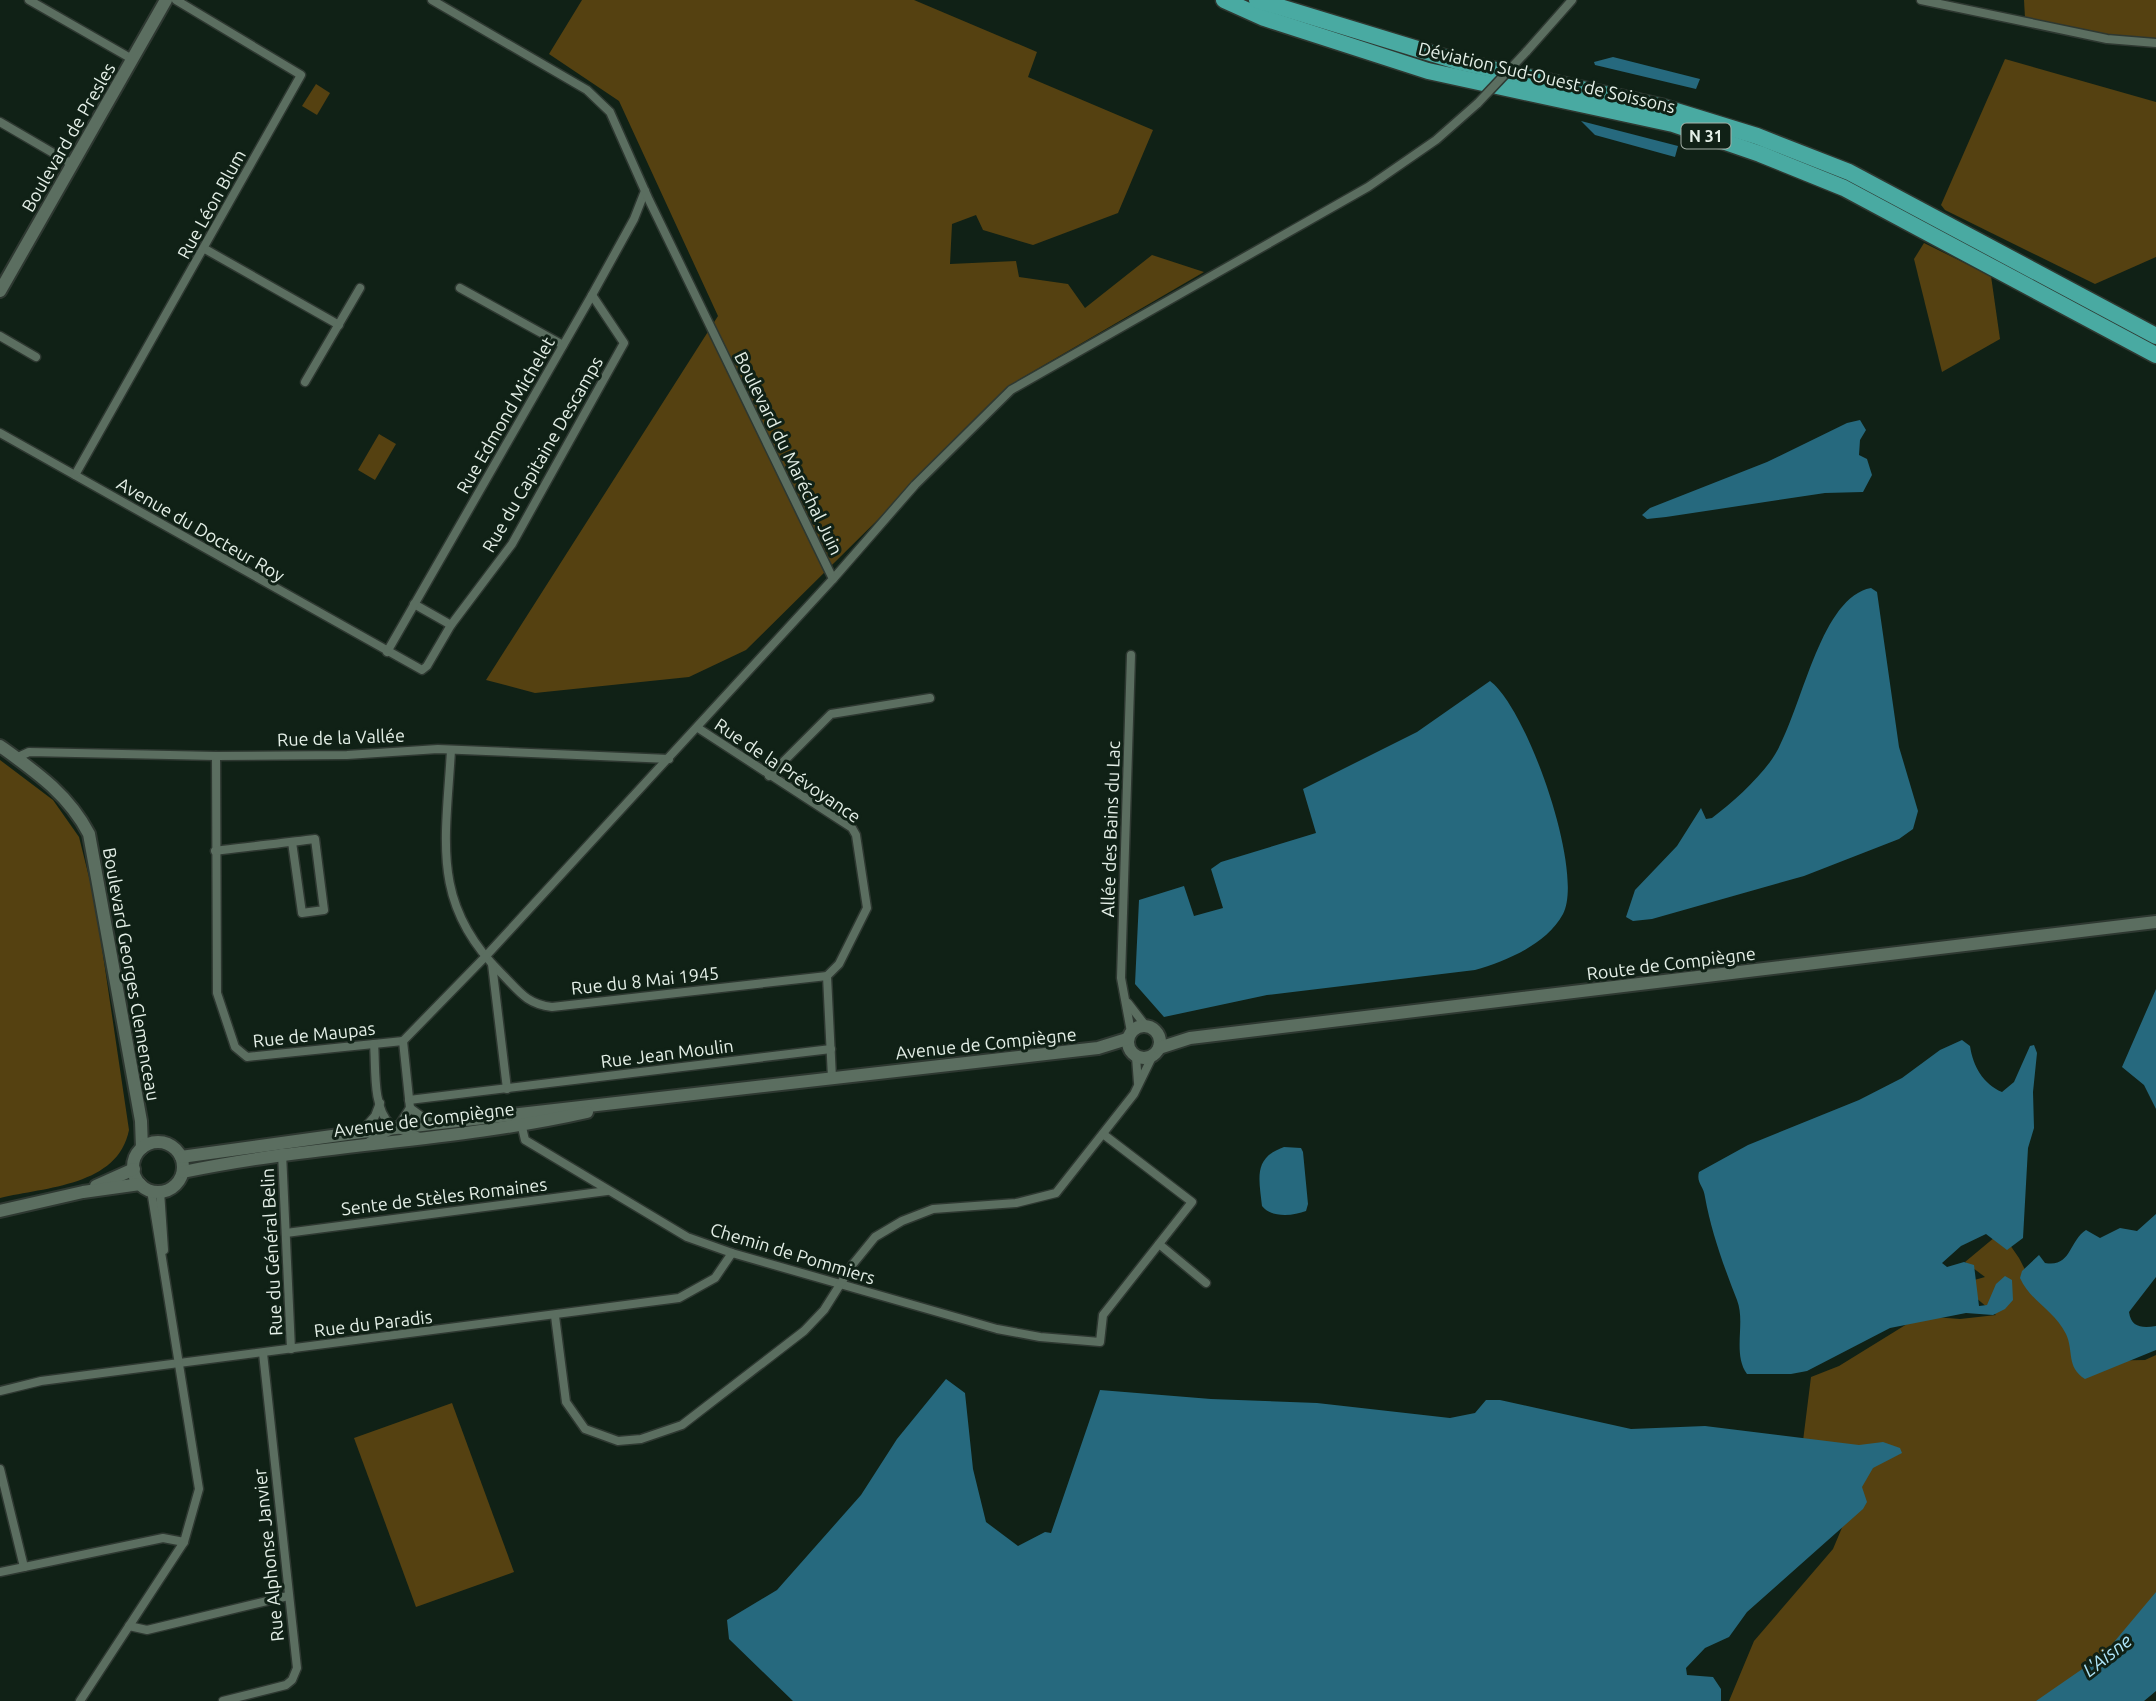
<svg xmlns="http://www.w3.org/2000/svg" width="2156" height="1701" viewBox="0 0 2156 1701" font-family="Ubuntu,sans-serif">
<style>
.green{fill:#554111}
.water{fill:#26697e}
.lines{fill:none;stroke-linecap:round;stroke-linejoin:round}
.street-casing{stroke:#2e3831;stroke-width:11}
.secondary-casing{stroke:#2e3831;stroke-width:16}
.highway-casing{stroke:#2e3831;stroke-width:19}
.street{stroke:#5b6e60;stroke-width:8}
.secondary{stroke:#5b6e60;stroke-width:12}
.highway{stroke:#49aaa2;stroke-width:16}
.street-bridge-casing{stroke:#2e3831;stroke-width:11;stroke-linecap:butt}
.street-bridge{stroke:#5b6e60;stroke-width:8}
.labels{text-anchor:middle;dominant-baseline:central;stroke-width:6;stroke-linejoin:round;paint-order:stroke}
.shield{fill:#102116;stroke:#a4b1a8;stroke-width:2}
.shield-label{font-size:16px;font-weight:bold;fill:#e4efe7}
.street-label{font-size:18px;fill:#e4efe7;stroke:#102116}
.water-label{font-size:19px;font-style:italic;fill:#aee5f9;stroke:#102116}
</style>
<rect width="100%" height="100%" fill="#102116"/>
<!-- green -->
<g class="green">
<polygon points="582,0 914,0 1037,52 1028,77 1153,130 1118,213 1033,245 983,230 976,215 952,224 950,264 1016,261 1019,277 1068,284 1085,308 1152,255 1204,272 1020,379 746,650 689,677 535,693 486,680 718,316 619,101 549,54"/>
<polygon points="2024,0 2156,0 2156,38 2111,36 2025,18"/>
<polygon points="2005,59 2156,102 2156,257 2095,284 1945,210 1941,205"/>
<polygon points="316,84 330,93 317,115 302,106"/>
<polygon points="1924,243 1991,276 2000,339 1942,372 1914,259"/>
<polygon points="379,434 396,444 375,480 358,470"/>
<path d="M0,760l53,40 26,37 16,64 34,229c-11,56 -83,57 -129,68z"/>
<polygon points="2001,1232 2019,1258 2037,1293 2096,1361 2145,1360 2156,1355 2156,1640 2107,1701 1729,1701 1754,1641 1833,1549 1873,1454 1803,1441 1811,1377 1839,1366 1920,1316 1960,1319 1996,1315 1960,1284 1985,1277 1965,1262"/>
<polygon points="452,1403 514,1572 416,1607 354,1438"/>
</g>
<!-- water -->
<g class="water">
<polygon points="1613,57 1700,79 1696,89 1595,65 1594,62"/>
<polygon points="1581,121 1678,146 1675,157 1595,135"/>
<polygon points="1860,420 1866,430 1860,440 1859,455 1867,459 1872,475 1863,492 1825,493 1666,517 1647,519 1642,515 1650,508 1767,462 1847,423"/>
<path d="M1871,588l6,4 22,155 19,64 -5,18 -14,10 -95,37 -152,43 -19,2 -7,-4 9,-27 42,-44 24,-38 5,11 6,-1c20,-15 43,-36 58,-56 31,-41 47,-164 101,-174z"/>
<path d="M1490,681c37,27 95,191 73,233 -17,31 -57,47 -88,56l-208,25 -103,22 -29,-33 4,-84 45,-14 10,30 29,-8 -12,-39 10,-7 95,-29 -13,-44 114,-57z"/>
<polygon points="2156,989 2156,1109 2144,1085 2122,1067"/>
<path d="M1962,1040l8,6c3,20 13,38 32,46l12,-10 16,-36 4,-1 3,8 -4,39 1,36 -6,20 -5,90 -16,12 -21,-16 -25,12 -19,17 5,4 17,-5 10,3 5,41 8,-1 9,-21 9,-8 7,4 1,20 -8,9 -12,6 -27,-2 -76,15 -83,43 -16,3h-44c-15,-21 -1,-51 -10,-74 -13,-33 -26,-69 -32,-103 -1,-11 -9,-14 -6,-25l49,-27 111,-45 43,-22 38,-28z"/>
<path d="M1284,1147l17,1 2,4 5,52 -2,7c-13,5 -35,7 -44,-5 -3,-28 -9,-48 22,-59z"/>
<path d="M2156,1214v63l-27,35c2,16 14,16 27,14v24l-71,29c-19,-12 -11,-28 -19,-45 -12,-24 -35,-32 -46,-56l2,-7 17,-16 6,8c26,5 24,-22 41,-33l14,8 20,-10 17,3z"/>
<polygon points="946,1379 965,1393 973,1469 986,1522 1018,1546 1045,1532 1051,1533 1100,1390 1211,1399 1317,1403 1450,1418 1475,1413 1486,1400 1500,1400 1631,1429 1705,1426 1859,1445 1883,1442 1900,1448 1902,1453 1873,1468 1862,1487 1867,1502 1863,1509 1747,1612 1729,1637 1705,1648 1686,1668 1687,1675 1713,1677 1721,1689 1721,1701 793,1701 729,1639 727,1620 777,1590 861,1495 897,1439"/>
<polygon points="2156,1592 2156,1691 2144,1701 2036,1701 2104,1654"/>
</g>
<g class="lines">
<!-- street casing -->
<g class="street-casing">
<g id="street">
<polyline points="29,0 132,59"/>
<polyline points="1921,0 2107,39 2156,43"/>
<polyline points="1526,52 1572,0"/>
<polyline points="0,122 72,164"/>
<polyline points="205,249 339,325"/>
<polyline points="460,288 563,345"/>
<polyline points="0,336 36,357"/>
<polyline points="305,382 360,288"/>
<polyline points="0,433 422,670 427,666 451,625"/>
<polyline points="75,475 301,75 176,0"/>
<polyline points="833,579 915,485 1011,390 1368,187 1436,140 1478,103"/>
<polyline points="414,604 451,625 512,544 624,343 592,295"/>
<polyline points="387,652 592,295 634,219 645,191"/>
<polyline points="1131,655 1121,978 1131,1032"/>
<polyline points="698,728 852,828 856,835 867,908 839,964 827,976 832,1078"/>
<path d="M451,750c-5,90 -21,153 50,223 18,18 25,31 51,34l275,-31"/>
<polyline points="216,756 217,993 235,1047 247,1057 403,1041"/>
<polyline points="16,758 29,752 216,756 347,755 438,749 669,759"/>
<polyline points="769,776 831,714 930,698"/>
<path d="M215,851l7,-1c31,-4 62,-7 93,-11l9,71 -22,3 -10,-71"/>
<polyline points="492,964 507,1089"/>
<polyline points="1128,1003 1145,1025"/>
<polyline points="403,1041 485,957 833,579 649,200 610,112 587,90 432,0"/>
<path d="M374,1044c2,21 -2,64 16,80 7,6 21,9 30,13"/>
<polyline points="1136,1057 1138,1083"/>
<polyline points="409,1100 831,1049"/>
<polyline points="410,1108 432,1124"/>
<polyline points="521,1123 525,1140 687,1237 732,1253 997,1329 1040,1337 1100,1342 1103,1315 1192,1202 1103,1134"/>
<polyline points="361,1132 375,1116 380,1103"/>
<polyline points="370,1141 398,1127 410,1108 403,1041"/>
<polyline points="282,1153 291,1349"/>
<polyline points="160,1191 164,1250"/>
<polyline points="286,1233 607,1191"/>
<polyline points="1159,1244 1206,1283"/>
<polyline points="555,1316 566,1402 585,1429 618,1441 641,1439 682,1425 804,1331 824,1310 853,1264 875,1237 902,1221 933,1209 1016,1203 1056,1193 1134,1094 1153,1055"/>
<polyline points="0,1391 41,1381 679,1298 715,1278 732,1253"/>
<polyline points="0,1469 24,1567"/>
<polyline points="0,1572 163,1538 184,1542"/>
<polyline points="129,1626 147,1630 288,1596"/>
<polyline points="80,1701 184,1542 199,1489 151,1190"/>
<polyline points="223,1701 286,1685 292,1680 297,1668 263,1353"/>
</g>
</g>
<!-- secondary casing -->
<g class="secondary-casing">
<g id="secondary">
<polyline points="0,291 166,0"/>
<path d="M0,746c36,26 68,48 89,88l52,287 1,27"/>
<circle cx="1144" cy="1042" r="16"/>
<polyline points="1159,1048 1190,1038 2156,922"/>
<circle cx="158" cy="1167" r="25"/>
<polyline points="181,1157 361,1132 1098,1048 1127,1039"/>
<path d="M183,1172c133,-28 271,-30 404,-60"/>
<polyline points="96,1186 134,1169"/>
<polyline points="0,1211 83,1192 140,1184"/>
</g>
</g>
<!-- highway casing -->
<g class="highway-casing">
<g id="highway">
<polyline points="1224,0 1264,18 1428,71 1673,124 1760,154 1844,188 2156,355"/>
<polyline points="1257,0 1460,62 1663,107 1757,136 1849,172 2156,336"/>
</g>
</g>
<!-- street -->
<use href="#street" class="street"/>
<!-- secondary -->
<use href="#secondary" class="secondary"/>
<!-- highway -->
<use href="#highway" class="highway"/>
<!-- street-bridge casing -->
<g class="street-bridge-casing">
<polyline id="street-bridge" points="1478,103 1526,52"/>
</g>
<!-- street-bridge -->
<use href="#street-bridge" class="street-bridge"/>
</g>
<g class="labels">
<!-- shield labels -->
<rect class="shield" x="1681.5" y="123.5" width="49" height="25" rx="5"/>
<g class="shield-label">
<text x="1706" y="136">N 31</text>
</g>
<!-- street labels -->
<g class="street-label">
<text transform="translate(1547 77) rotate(13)">Déviation Sud-Ouest de Soissons</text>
<text transform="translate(68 137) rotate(-60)">Boulevard de Presles</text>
<text transform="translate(211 204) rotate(-61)">Rue Léon Blum</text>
<text transform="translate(505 415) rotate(-60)">Rue Edmond Michelet</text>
<text transform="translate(789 453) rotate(64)">Boulevard du Maréchal Juin</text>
<text transform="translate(542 454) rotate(-60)">Rue du Capitaine Descamps</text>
<text transform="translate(201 529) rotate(30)">Avenue du Docteur Roy</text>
<text transform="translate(341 737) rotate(-2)">Rue de la Vallée</text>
<text transform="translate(788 770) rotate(34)">Rue de la Prévoyance</text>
<text transform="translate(1110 829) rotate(-88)">Allée des Bains du Lac</text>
<text transform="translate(1671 963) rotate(-7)">Route de Compiègne</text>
<text transform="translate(132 974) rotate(80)">Boulevard Georges Clemenceau</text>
<text transform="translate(645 980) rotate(-6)">Rue du 8 Mai 1945</text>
<text transform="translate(314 1034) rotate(-6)">Rue de Maupas</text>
<text transform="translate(986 1043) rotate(-6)">Avenue de Compiègne</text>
<text transform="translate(667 1053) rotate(-7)">Rue Jean Moulin</text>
<text transform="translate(424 1119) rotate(-7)">Avenue de Compiègne</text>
<text transform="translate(444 1196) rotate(-7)">Sente de Stèles Romaines</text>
<text transform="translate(271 1252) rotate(-93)">Rue du Général Belin</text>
<text transform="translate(793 1253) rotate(17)">Chemin de Pommiers</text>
<text transform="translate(373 1323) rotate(-7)">Rue du Paradis</text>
<text transform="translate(268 1555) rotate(-96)">Rue Alphonse Janvier</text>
</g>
<!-- water labels -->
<g class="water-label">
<text transform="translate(2107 1655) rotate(-38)">L'Aisne</text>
</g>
</g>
</svg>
